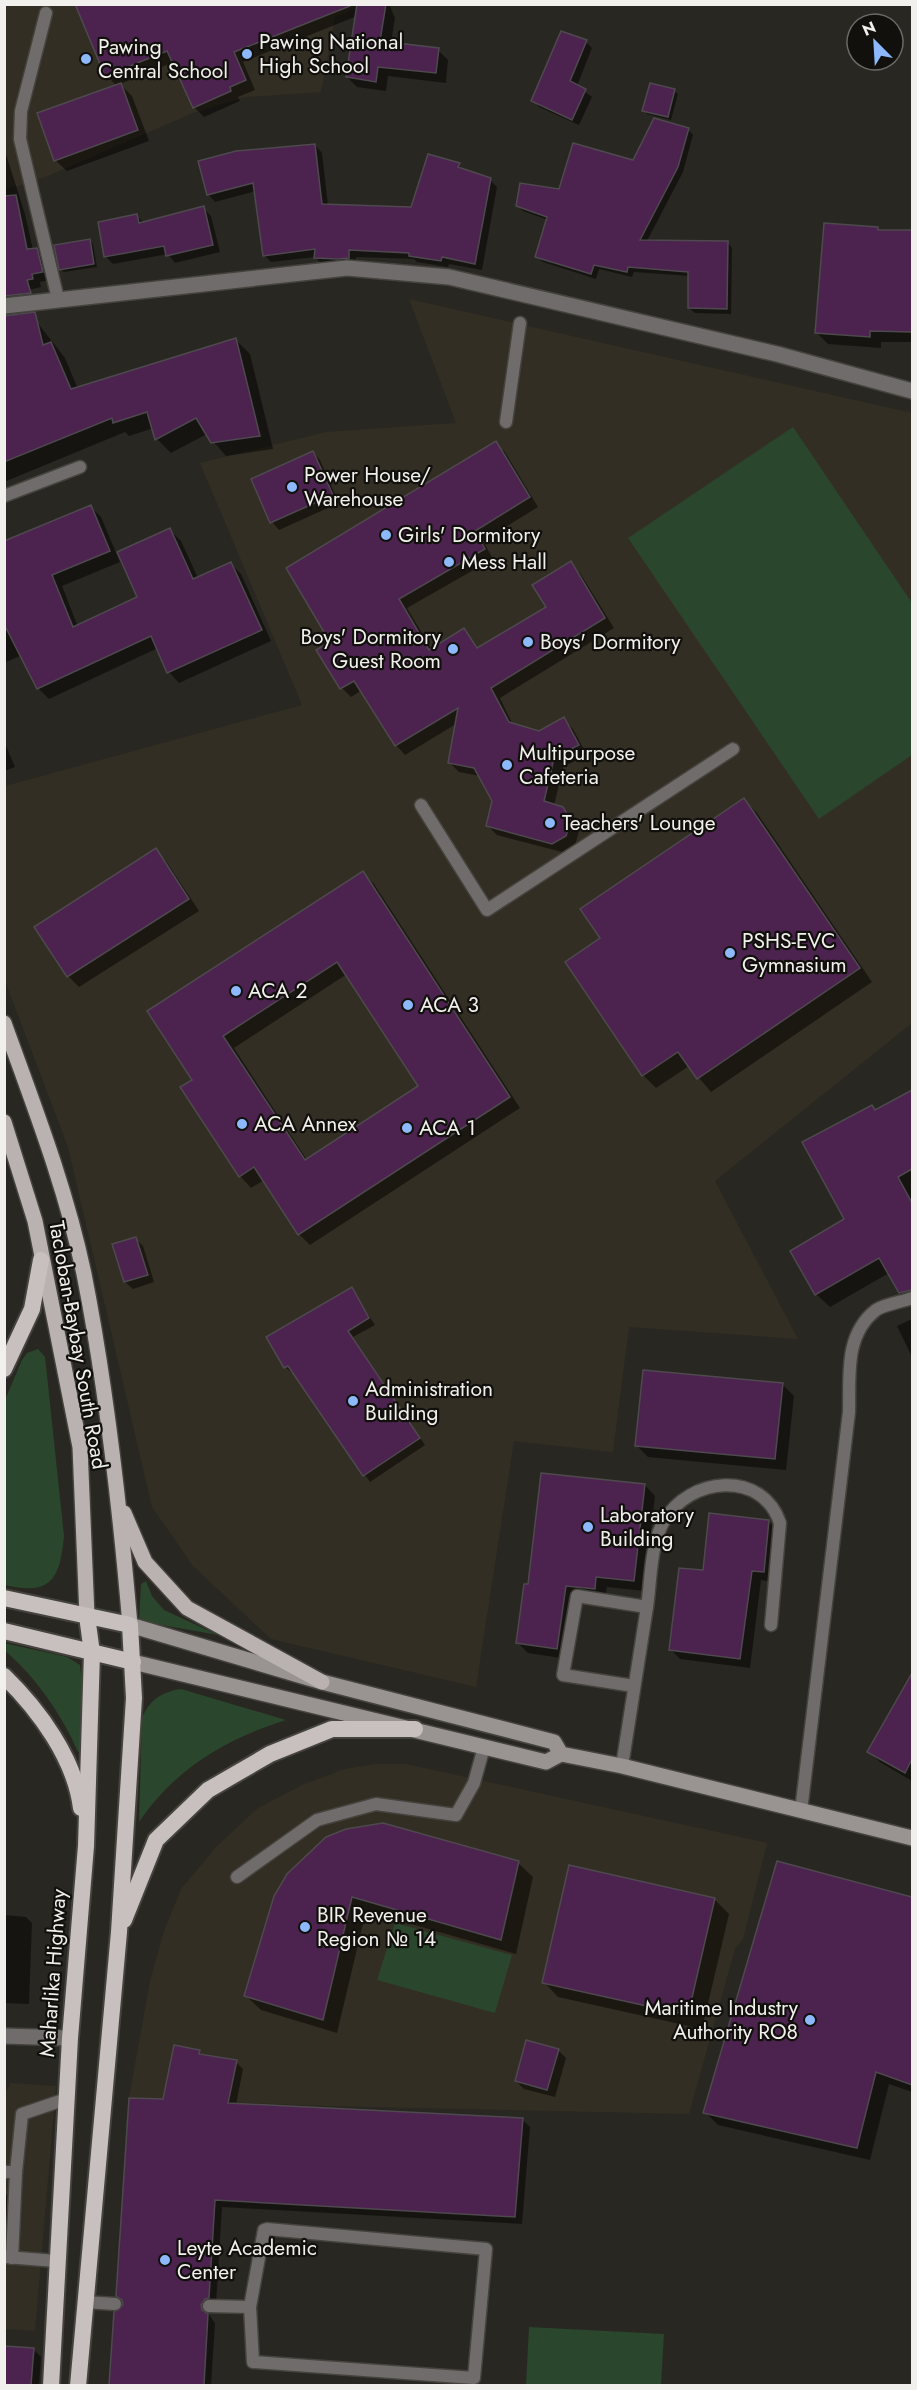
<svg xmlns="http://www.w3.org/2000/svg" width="917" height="2390" viewBox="0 0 917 2390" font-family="Jost,sans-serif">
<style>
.built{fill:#332e23}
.green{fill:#2a462c}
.shadow{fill:#0007;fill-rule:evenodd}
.building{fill:#4c234f;stroke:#4e494e;stroke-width:1.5;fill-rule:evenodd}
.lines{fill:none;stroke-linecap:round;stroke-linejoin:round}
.service-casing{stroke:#45433e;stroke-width:15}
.tertiary-casing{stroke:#45433e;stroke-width:18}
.secondary-casing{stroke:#45433e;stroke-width:18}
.primary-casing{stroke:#45433e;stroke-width:18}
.trunk-casing{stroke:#45433e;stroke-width:20}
.service{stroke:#706c6b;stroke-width:12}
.tertiary{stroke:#706c6b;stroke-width:15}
.secondary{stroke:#999492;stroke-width:15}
.primary{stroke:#b9b2b0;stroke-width:15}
.trunk{stroke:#c8c0be;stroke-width:16}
.poi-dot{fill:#8db9fc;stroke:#11100d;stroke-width:2}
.labels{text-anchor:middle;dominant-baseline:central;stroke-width:4.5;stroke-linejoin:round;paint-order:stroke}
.poi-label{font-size:21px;fill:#f2f0ed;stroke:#11100d;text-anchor:start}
.street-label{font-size:21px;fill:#f2f0ed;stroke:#11100d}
</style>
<rect width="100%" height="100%" fill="#292721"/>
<!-- built -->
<g class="built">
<polygon points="4,5 363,5 335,17 321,92 245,97 193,113 45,177 5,190"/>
<polygon points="409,299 912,413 912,1023 715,1181 798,1339 629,1327 613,1452 514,1441 476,1687 271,1639 193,1566 152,1507 68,1147 5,981 5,786 302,705 200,463 326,432 456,423"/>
<polygon points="375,1764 406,1764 767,1843 743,1939 735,1949 689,2114 325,2106 129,2098 150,1981 164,1931 181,1889 218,1845 258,1808 302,1785 345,1769"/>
<polygon points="11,2083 56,2086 35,2331 5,2329 5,2093"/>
</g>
<!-- green -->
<g class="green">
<polygon points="793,427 912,603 912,755 819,819 628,538"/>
<path d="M38,1349l7,8 2,18 17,161c-4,43 -13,60 -59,49v-185l17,-40 5,-7z"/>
<polygon points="146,1581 152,1596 164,1610 218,1635 139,1621 141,1584"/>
<path d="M4,1643l63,14 13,8 4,41 -3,46h-3c-16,-37 -42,-75 -73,-101z"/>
<path d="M181,1689l105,31c-60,19 -111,49 -147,102l3,-104c8,-19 20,-26 39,-29z"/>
<polygon points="395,1923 512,1955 495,2013 377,1980"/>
<polygon points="529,2327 664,2334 661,2385 526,2385"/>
</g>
<!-- shadow -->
<g class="shadow">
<polygon points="78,4 389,4 395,18 391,43 438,50 448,60 446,83 388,76 386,91 357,87 347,77 357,16 243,62 255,90 238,97 240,101 204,117 194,107 174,62 120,84 132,96 149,141 67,171 55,160 117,86 106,75"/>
<polygon points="586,42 592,48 577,86 592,97 579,125 539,107 533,100"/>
<polygon points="674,91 678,94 671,120 647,114 644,110"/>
<polygon points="688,129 693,135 683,172 647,241 727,242 732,248 731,314 695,313 689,308 690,276 634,272 632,277 599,269 596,279 543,262 537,257 548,220 523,211 517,206 634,161"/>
<polygon points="315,145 322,153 328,205 412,208 459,165 465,171 490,180 497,187 482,270 449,264 448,267 417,262 414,259 356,257 355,265 323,265 315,257 271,262 264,255 256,191 215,202 208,194"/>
<polygon points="4,148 25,214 33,250 37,249 45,257 50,280 40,282 41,287 4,296"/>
<polygon points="203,208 211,216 220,252 175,263 168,254 113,264 106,257 99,223 137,216 144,223"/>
<polygon points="877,229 880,231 912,232 912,342 881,342 881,348 828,344 817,333"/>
<polygon points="90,240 93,244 97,267 64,272 61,269"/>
<polygon points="37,322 65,358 78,389 236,340 250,354 273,449 226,456 207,434 171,453 157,439 154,428 129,436 125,432 4,482 4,333"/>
<polygon points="495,443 505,452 538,507 483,541 493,559 407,608 432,650 464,630 479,649 548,607 570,563 580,573 614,628 500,698 513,725 539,732 563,719 573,729 587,755 563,767 554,806 563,809 572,818 579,831 575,845 562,852 497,835 488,826 494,801 480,776 459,772 449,762 456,724 405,755 396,745 362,690 351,697 342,688 319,651 332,642"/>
<polygon points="313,452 320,460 339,503 279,530 272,522 253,480"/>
<polygon points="91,507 101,517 120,562 62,586 78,627 139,598 170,530 181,541 198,578 230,563 241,574 271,641 179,683 169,672 158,648 49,699 38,688 22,655 4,663 4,543"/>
<polygon points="4,741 15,767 4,771"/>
<polygon points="744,800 757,813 872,982 711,1092 689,1066 656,1088 643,1075 602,939"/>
<polygon points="156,850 166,861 199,911 79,987 68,976"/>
<path d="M363,873l11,11 146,224 -210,137 -11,-11 -35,-54 -13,8 -11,-12 -46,-96 -44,-68zM347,974l73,113 -113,73 -73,-112z"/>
<polygon points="912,1091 912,1305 900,1293 889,1273 830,1307 817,1295 792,1252 846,1220 872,1106 876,1111"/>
<polygon points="135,1238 143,1246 154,1282 133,1289 125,1282 113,1245"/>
<polygon points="351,1289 375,1325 353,1337 425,1445 370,1482 294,1372 292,1373 285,1367"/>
<polygon points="912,1319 912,1357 897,1326"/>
<polygon points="783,1385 794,1396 786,1470 648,1457 637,1446"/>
<polygon points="645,1485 655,1496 644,1591 607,1587 605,1599 577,1596 567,1659 528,1653 517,1642 530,1586"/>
<polygon points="768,1521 778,1531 773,1582 761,1580 750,1668 680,1659 670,1649 705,1572"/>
<polygon points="901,1697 912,1704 912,1781 880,1762 869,1751"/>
<polygon points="518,1863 533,1877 516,1954 366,1911 337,2033 261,2010 246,1996 288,1875"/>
<polygon points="778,1863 912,1898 912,2092 889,2084 870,2160 718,2125 705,2112"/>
<polygon points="714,1899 729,1914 702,2029 558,1997 544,1982"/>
<polygon points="4,1915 26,1917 32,1923 29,2004 4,2003"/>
<polygon points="558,2050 566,2058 555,2097 524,2089 516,2081"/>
<polygon points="199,2052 204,2056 236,2062 243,2069 236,2105 523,2120 530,2127 522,2224 222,2207 216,2305 212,2306 208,2313 215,2323 211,2386 111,2386 116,2313 125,2306 117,2295 164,2101"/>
<polygon points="4,2193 10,2197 8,2230 4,2230"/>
<polygon points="4,2347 33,2349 41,2357 39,2386 4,2386"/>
</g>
<!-- building -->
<g class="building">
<polygon points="75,4 350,4 350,6 234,52 246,80 230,87 231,91 193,108 167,51 105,76"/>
<polygon points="357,4 386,4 380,41 439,48 436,73 378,67 376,82 346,77"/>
<polygon points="561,31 587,40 570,81 586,89 572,120 531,101"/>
<polygon points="121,83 138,130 54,161 37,113"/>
<polygon points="650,83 675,89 668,117 642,111"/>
<polygon points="654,118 689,128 678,167 640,240 728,241 727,309 688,308 688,272 628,267 627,272 594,265 591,274 535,257 547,217 516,206 520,183 559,189 573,143 633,160"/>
<polygon points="315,144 322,204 411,207 428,154 460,163 458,167 491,178 475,264 442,257 441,261 409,256 409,253 349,250 349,258 338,259 314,258 315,249 263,256 253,183 207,195 198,161 236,151"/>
<polygon points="16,195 27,249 37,248 43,272 32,274 33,279 27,280 31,293 4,296 4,196"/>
<polygon points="204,206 213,245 166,256 164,246 104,257 98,222 137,214 139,223"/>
<polygon points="824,223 878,227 878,230 912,230 912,332 870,331 870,337 815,333"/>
<polygon points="90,239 94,264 59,270 54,245"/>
<polygon points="35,312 43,345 51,342 71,389 236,338 260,436 211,443 196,418 155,440 147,412 113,423 112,418 4,462 4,316"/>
<polygon points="496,441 530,497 475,531 485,549 399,599 429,650 464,628 477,648 546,607 532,585 571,561 605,618 491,688 509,722 539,731 564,717 579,745 554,758 544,801 563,807 571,821 566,836 552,844 486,826 492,801 474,768 448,763 458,708 395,746 354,681 340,689 316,650 330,642 286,568"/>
<polygon points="313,451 333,495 270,523 251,479"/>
<polygon points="91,505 110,551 52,575 73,627 137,597 117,552 170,528 193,579 231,562 262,630 167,673 151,636 37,689 4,624 4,541"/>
<polygon points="744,798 860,968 697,1079 678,1052 642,1076 565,962 600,938 580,909"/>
<polygon points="156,848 189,899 67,977 34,927"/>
<path d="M363,871l147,226 -212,138 -44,-68 -15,10 -59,-90 12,-7 -45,-69zM337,962l81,124 -113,74 -82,-124z"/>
<polygon points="912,1090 912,1169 898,1177 912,1203 912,1290 899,1293 879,1258 815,1295 790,1251 844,1219 802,1142 872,1105 875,1110"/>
<polygon points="136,1237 148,1275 124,1282 112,1244"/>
<polygon points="352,1287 369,1318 348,1331 420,1438 363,1476 288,1366 284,1368 266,1337"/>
<polygon points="643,1370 783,1383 775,1459 635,1446"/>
<polygon points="541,1473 645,1484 634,1581 596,1577 595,1589 566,1586 557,1649 516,1643 524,1584 528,1584"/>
<polygon points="709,1513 769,1520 764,1572 752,1571 740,1659 669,1650 679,1568 703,1570"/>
<polygon points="912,1673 912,1759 905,1773 867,1752"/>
<polygon points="383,1823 519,1861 501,1940 352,1897 323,2020 244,1996 274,1896 287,1874 326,1837 346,1829"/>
<polygon points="777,1861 912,1897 912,2085 876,2072 857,2148 703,2113"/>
<polygon points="569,1865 715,1898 688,2015 542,1983"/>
<polygon points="526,2040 559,2049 547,2090 515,2081"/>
<polygon points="174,2045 200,2050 199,2054 237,2060 228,2103 523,2118 515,2217 215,2200 209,2298 205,2299 201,2305 202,2310 208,2314 204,2385 109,2385 114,2312 123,2305 122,2300 116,2296 129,2098 163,2099"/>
<polygon points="4,2346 34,2348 31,2385 4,2385"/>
</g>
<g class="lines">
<!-- service casing -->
<g class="service-casing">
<g id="service">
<polyline points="46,13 21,111 20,139 58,299"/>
<polyline points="506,422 520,323"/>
<polyline points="4,496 80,467"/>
<polyline points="421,805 487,910 733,749"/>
<path d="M647,1607c4,-26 3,-62 17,-86 25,-44 98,-52 116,2l-9,102"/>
<polyline points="622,1766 647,1607 577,1596 563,1675 634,1686"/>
<path d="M801,1811l48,-399c1,-36 -5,-77 27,-102 9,-6 26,-8 36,-12"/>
<polyline points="237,1877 317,1820 376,1804 456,1815 474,1783 484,1747"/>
<polyline points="4,2172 16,2172 22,2114 66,2099"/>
<polygon points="267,2229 486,2249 474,2378 253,2362 250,2307 264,2230"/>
<polyline points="6,2257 56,2261"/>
<polyline points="12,2258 16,2172"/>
<polyline points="85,2302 115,2304"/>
<polyline points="209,2306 250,2307"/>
</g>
</g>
<!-- tertiary casing -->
<g class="tertiary-casing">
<g id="tertiary">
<polyline points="4,306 347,268 449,277 777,354 912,391"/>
<polyline points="4,2036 70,2038"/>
</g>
</g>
<!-- secondary casing -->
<g class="secondary-casing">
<g id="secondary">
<polyline points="130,1625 322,1682 554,1742 561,1754 622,1766 912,1838"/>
<polyline points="133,1662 546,1762 561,1754"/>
</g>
</g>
<!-- primary casing -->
<g class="primary-casing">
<g id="primary">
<path d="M4,1023c30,83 62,165 80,251 23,116 36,234 46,351"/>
<polyline points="4,1122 35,1221 80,1447 87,1616"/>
<polyline points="124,1513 145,1562 187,1608 322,1682"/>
</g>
</g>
<!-- trunk casing -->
<g class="trunk-casing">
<g id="trunk">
<polyline points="4,1369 32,1309 41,1260"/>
<polyline points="4,1598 130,1625 134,1698 119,1932 78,2386"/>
<polyline points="4,1631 133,1662"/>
<path d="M4,1676c35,34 71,83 77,132"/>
<polyline points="124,1920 156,1840 208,1790 270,1754 332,1729 415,1729"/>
<polyline points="51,2386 70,2038 86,1846 92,1653 87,1616"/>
</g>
</g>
<!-- service -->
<use href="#service" class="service"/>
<!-- tertiary -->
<use href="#tertiary" class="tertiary"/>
<!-- secondary -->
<use href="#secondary" class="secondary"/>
<!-- primary -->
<use href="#primary" class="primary"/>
<!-- trunk -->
<use href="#trunk" class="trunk"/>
</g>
<!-- markers -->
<g class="poi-dot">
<circle cx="247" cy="54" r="6"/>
<circle cx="86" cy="59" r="6"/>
<circle cx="292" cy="487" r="6"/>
<circle cx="386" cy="535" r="6"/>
<circle cx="449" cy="562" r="6"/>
<circle cx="528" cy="642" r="6"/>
<circle cx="453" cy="649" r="6"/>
<circle cx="507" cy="765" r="6"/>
<circle cx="550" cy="823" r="6"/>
<circle cx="730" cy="953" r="6"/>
<circle cx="236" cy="991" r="6"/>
<circle cx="408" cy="1005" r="6"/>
<circle cx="242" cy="1124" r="6"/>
<circle cx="407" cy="1128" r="6"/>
<circle cx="353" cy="1401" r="6"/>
<circle cx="588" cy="1527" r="6"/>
<circle cx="305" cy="1927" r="6"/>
<circle cx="810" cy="2020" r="6"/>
<circle cx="165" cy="2260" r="6"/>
</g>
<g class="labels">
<!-- poi labels -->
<g class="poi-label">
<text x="259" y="42">Pawing National<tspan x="259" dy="24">High School</tspan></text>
<text x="98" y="47">Pawing<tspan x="98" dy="24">Central School</tspan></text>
<text x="304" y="475">Power House/<tspan x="304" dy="24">Warehouse</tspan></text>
<text x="398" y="535">Girls' Dormitory</text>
<text x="461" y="562">Mess Hall</text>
<text x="441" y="637" text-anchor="end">Boys' Dormitory<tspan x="441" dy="24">Guest Room</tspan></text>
<text x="540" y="642">Boys' Dormitory</text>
<text x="519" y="753">Multipurpose<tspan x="519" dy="24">Cafeteria</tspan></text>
<text x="562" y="823">Teachers' Lounge</text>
<text x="742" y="941">PSHS-EVC<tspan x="742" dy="24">Gymnasium</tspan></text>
<text x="248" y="991">ACA 2</text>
<text x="420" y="1005">ACA 3</text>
<text x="254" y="1124">ACA Annex</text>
<text x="419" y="1128">ACA 1</text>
<text x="365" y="1389">Administration<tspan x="365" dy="24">Building</tspan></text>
<text x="600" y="1515">Laboratory<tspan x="600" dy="24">Building</tspan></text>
<text x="317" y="1915">BIR Revenue<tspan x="317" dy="24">Region № 14</tspan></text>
<text x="798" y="2008" text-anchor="end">Maritime Industry<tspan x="798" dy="24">Authority RO8</tspan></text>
<text x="177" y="2248">Leyte Academic<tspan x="177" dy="24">Center</tspan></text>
</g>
<!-- street labels -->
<g class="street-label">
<text transform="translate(78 1345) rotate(80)">Tacloban-Baybay South Road</text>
<text transform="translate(53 1973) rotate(-86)">Maharlika Highway</text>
</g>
</g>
<!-- border -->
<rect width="917" height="2390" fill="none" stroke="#f2f0ed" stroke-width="12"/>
<!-- north arrow -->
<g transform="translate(875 42) rotate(336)"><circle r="28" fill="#11100d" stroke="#6b6a67" stroke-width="1.5"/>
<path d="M0-4.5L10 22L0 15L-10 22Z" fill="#8db9fc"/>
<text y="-9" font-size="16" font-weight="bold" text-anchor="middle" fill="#f2f0ed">N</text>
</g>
</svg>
